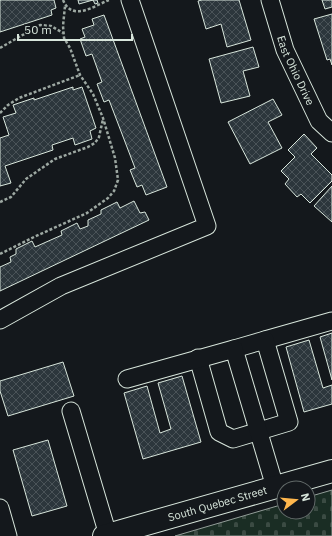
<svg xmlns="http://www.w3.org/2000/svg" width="332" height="536" viewBox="0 0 332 536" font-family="'IBM Plex Sans',sans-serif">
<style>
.cemetery{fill:url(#cemetery-stones);stroke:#939e99}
.building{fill:url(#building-cross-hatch);stroke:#d8e6dc}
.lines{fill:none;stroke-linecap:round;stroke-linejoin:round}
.minor-casing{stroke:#d8e6dc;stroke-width:19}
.major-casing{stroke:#d8e6dc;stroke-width:24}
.path{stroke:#9da8a2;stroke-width:2.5;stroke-dasharray:3 2;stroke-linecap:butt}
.minor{stroke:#14181c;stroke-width:17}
.major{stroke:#14181c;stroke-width:22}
.labels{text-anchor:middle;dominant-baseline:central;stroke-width:3;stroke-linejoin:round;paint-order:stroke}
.street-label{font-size:11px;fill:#d8e6dc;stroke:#14181c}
</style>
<defs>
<pattern id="cemetery-stones" width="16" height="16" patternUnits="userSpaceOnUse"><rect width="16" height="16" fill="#1a2d24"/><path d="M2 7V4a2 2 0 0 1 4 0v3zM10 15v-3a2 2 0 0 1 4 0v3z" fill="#3b4b43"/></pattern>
<pattern id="building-cross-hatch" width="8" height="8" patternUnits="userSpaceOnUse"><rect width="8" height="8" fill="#2c363c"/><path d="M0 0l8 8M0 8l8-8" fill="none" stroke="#4a5358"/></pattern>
</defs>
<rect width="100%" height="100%" fill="#14181c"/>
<!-- cemetery -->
<polygon class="cemetery" points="332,490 332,536 175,536 284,504 284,512 308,512 308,497"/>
<!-- building -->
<g class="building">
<polygon points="0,0 54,0 56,8 51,10 52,15 0,32"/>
<polygon points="78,0 97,0 98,3 95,4 93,0 79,4"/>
<polygon points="202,0 239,0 251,40 227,47 221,24 206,29 198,1"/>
<polygon points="322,0 332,0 332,7 325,9"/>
<polygon points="332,14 332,65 330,59 327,60 314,19"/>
<polygon points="104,15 167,187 146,195 142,185 137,187 130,170 135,168 109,100 104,102 97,84 102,82 92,54 86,56 80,39 85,37 82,29 94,25 92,19"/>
<polygon points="253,47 259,67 243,71 250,96 221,103 209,59"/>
<polygon points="73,87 73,90 82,87 96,128 90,131 92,139 75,145 73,138 52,145 53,150 5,166 11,183 0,186 0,138 9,135 3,117 16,113 13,105 34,98 34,100"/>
<polygon points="273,99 282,115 268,122 282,148 250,164 228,122"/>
<polygon points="304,134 317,148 311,154 332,175 332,181 310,203 301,194 297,197 285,184 289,179 281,171 295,157 288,150"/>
<polygon points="332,186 332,222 314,206"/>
<polygon points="134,201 140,213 145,212 149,220 0,291 0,267 11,262 10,257 16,254 16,249 32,241 35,247 62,235 61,231 77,223 80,229 88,226 88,220 101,214 101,210 117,202 120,208"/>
<polygon points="332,333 332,380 320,337"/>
<polygon points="309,340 323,388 332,385 332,404 304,412 286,347"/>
<polygon points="63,362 74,396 8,416 0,391 0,381"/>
<polygon points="182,376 201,442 143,459 124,393 147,386 160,433 171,429 158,383"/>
<polygon points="48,440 67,506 32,516 13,450"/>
</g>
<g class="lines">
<!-- minor casing -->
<g class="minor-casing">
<g id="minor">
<path id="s1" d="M270,0l15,50 34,71 13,12"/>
<polyline points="0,320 61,286 207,226 130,0"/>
<polyline points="265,340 332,321"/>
<polyline points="198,358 219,432 233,439 289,422 265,340 234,349"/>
<polyline points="127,379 234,349 275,487"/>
<polyline points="71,411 108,535"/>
<polyline points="0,508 8,536"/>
</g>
</g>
<!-- major casing -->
<g class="major-casing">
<g id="major">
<path id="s2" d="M104,536l228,-65"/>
</g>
</g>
<!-- path -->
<g class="path">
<path d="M63,0c9,22 31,6 46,0"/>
<polyline points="0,48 40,25 51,26 63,33"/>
<polyline points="0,113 8,105 19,98 80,75"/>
<polyline points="0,202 11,197 26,179 55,159 88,147 95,143 99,137 103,119"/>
<polyline points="0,254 34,237 87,213 108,198 114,191 118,180 115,158 103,118 93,94 80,75 70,48 64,38 63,26 65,6"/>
</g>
<!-- minor -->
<use href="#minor" class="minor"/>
<!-- major -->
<use href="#major" class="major"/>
</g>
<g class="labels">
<!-- street labels -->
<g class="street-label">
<text stroke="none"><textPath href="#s1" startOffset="75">East Ohio Drive</textPath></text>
<text stroke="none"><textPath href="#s2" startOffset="118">South Quebec Street</textPath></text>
</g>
</g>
<!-- north arrow -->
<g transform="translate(296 500) rotate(74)"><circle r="19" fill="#14181c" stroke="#626a69"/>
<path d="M0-3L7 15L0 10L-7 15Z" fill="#ffb74d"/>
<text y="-6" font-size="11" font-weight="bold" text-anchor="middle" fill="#d8e6dc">N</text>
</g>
<!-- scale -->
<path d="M18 34v6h114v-6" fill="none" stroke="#d8e6dc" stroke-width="2"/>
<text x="24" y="34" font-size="12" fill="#d8e6dc" stroke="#14181c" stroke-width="3" paint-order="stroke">50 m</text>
</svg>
